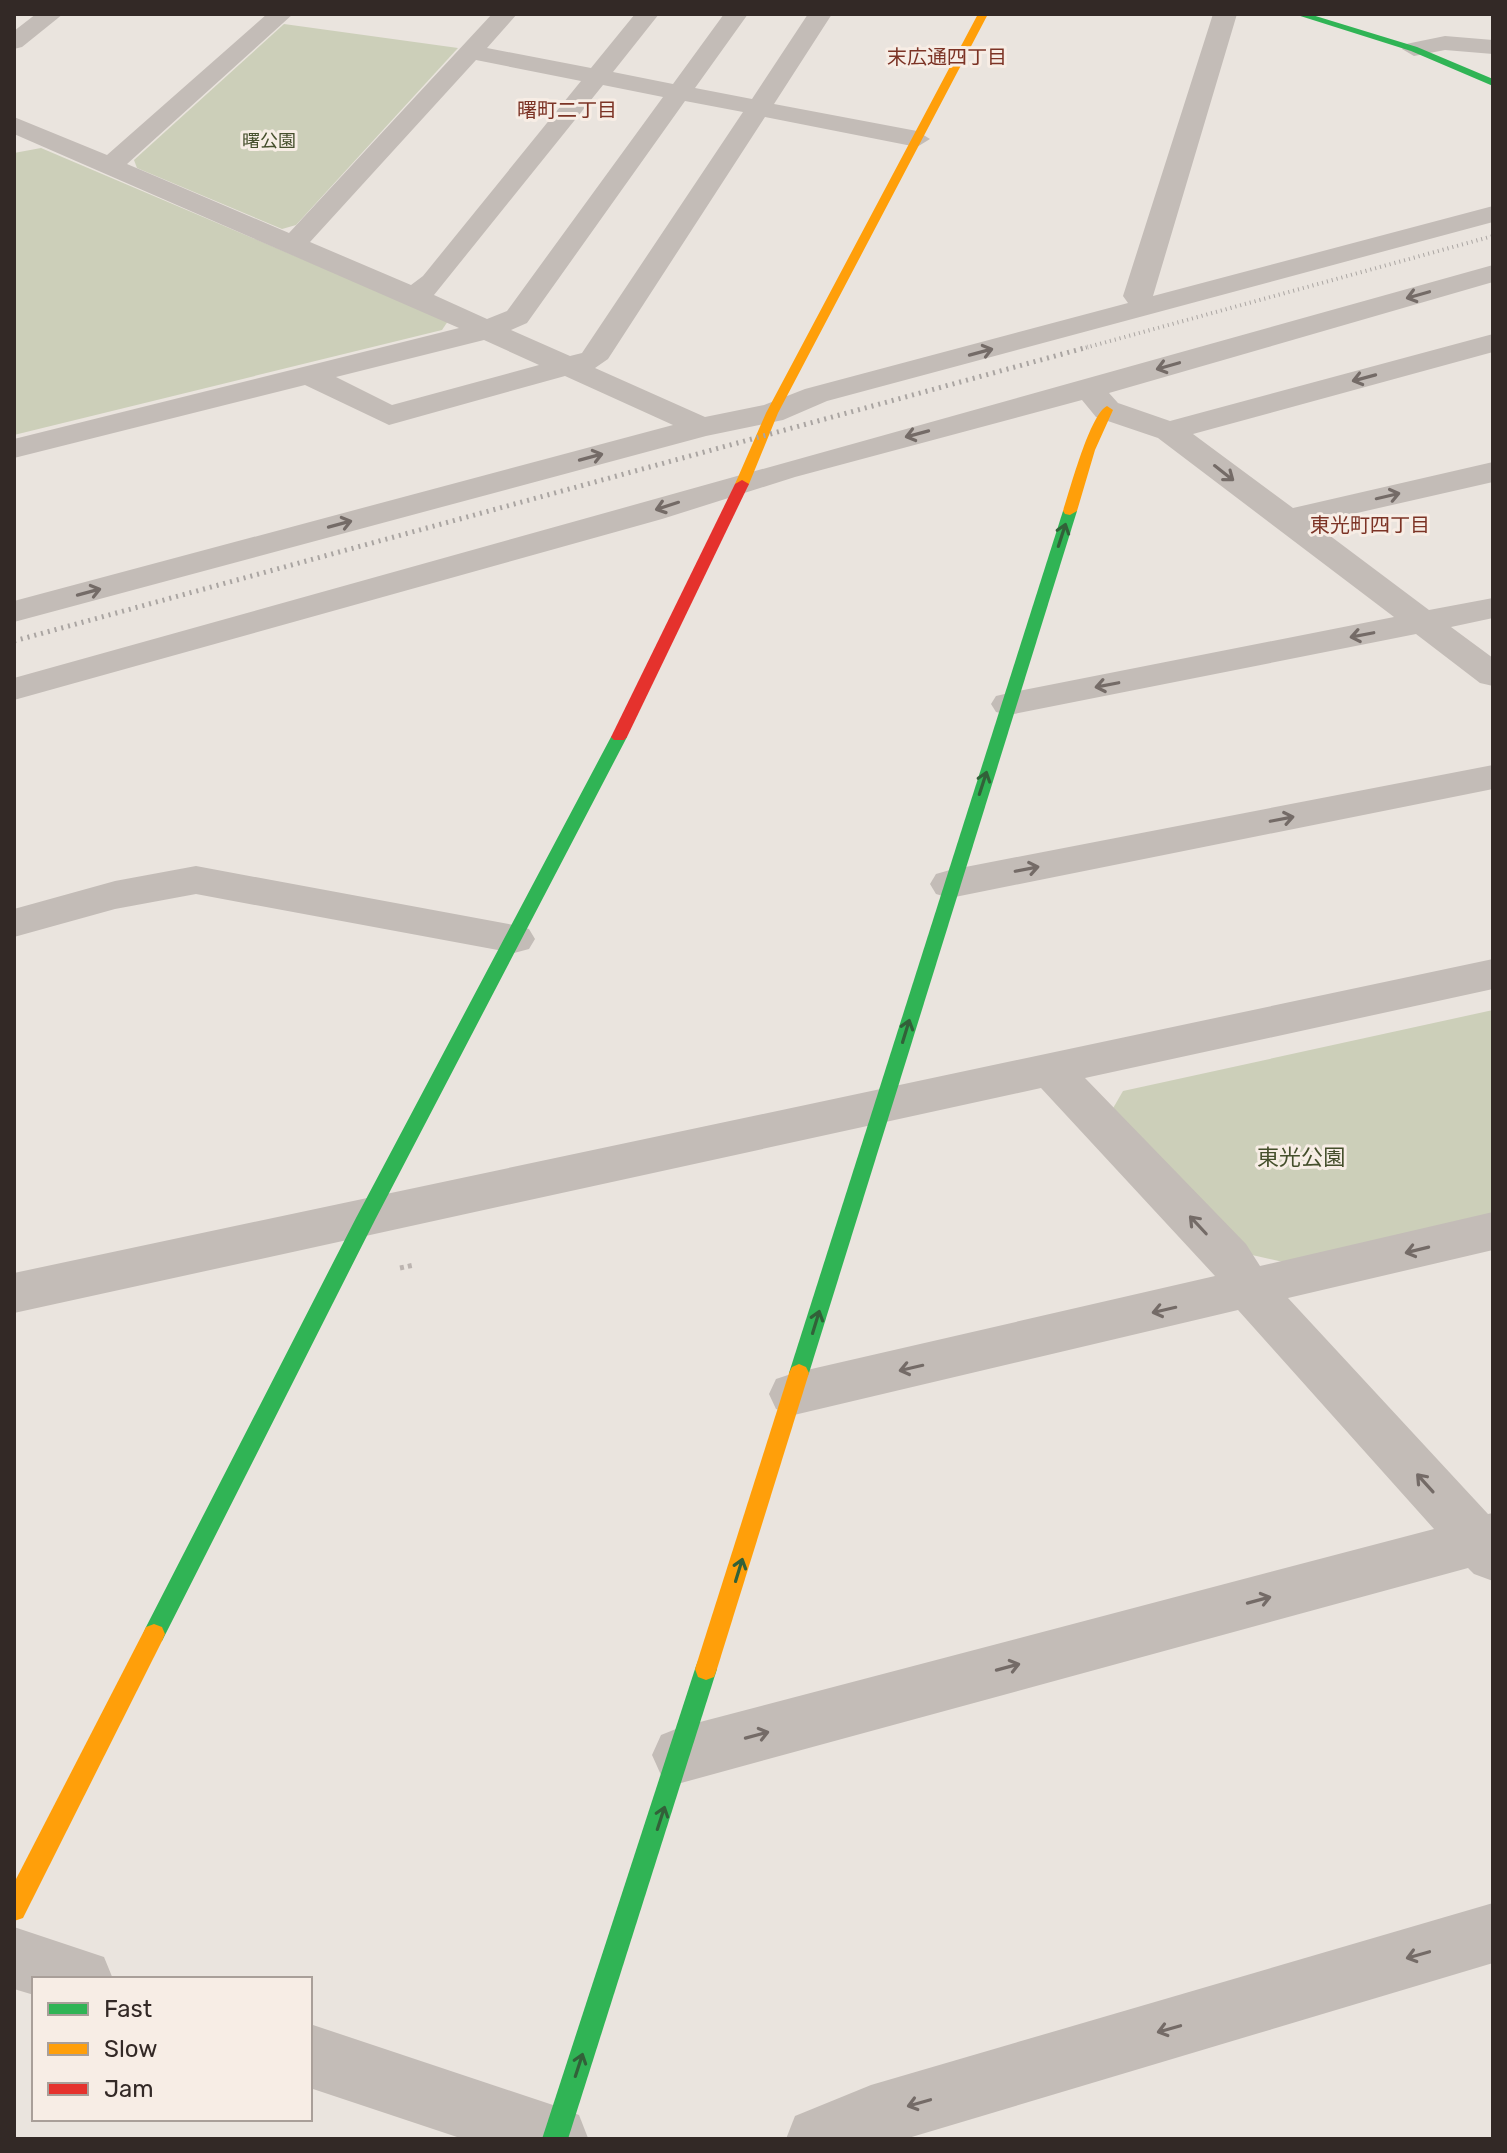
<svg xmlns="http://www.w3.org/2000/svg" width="1507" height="2153" viewBox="0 0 1507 2153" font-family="Rubik,'Noto Sans JP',sans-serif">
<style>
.green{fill:#cccfb9}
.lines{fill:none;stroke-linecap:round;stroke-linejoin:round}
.path{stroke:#bcb4b0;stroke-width:5;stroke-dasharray:4 4;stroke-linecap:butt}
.street{fill:#c3bcb7;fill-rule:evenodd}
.fast{fill:#30b455;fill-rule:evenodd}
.slow{fill:#ff9f0a;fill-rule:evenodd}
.jam{fill:#e5322d;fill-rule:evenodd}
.rail-far1{stroke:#aaa5a2;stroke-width:4;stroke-dasharray:1 4;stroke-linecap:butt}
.rail{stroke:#aaa5a2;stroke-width:5;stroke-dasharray:2 5;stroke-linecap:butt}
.oneway{stroke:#746b67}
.oneway2{stroke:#326139}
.labels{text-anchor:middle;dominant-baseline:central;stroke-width:6;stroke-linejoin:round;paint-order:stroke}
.far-park-label{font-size:18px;fill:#454f2c;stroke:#f7ede5}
.far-neighbourhood-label{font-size:20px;fill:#7c3325;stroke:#f7ede5}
.park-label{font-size:22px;fill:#454f2c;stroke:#f7ede5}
</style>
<rect width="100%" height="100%" fill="#eae4de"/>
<!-- green -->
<g class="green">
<polygon points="284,24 458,48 296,225 282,229 137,168 134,160"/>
<polygon points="41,148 448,321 442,330 14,435 14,153"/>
<polygon points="1493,1010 1493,1216 1292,1264 1252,1255 1112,1110 1123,1091"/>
</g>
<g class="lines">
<!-- path -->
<polyline class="path" points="400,1268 414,1265"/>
<!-- street -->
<g class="street">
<polygon points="36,14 63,14 22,47 14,49 14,31"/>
<path d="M267,14h26l-166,150 162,69 203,-219h25l-30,34 104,20 44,-54h24l-46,58 60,12 51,-70h24l-53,74 57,11 56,-85h24l-58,90 143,27 13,8 -13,8 -152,-30 -157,242 -13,9 110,49 59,-12 41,-16 323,-86 -5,-7 90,-282h24l-84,282 340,-90v16l-666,179 -44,19 -77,16 -692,186v-21l659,-176 -108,-49 -176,49 -84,-40 -291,73v-19l445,-111 -445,-194v-17l93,38zM476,60l105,21 -158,195 -12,9 -101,-43zM603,85l60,12 -156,214 -20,8 -53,-24zM685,101l58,11 -161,241 -12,3 -59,-26 16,-7zM484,340l55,25 -147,40 -56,-28z"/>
<polygon points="1445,36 1493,40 1493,54 1445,50 1414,56 1402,49 1406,44"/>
<polygon points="1493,265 1493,282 1109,393 1118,403 1170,421 1493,334 1493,352 1193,434 1293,508 1493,462 1493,482 1313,523 1429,610 1493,598 1493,618 1451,627 1493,658 1493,686 1480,683 1416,634 1009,715 996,712 991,704 996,696 1009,693 1394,617 1158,438 1096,417 1082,400 795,477 662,519 14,700 14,678"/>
<polygon points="1493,765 1493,789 950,898 936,894 930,884 936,874 950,870"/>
<polygon points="196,866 514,925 529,929 535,939 529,949 514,953 196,894 115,909 14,937 14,909 115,881"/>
<polygon points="1493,959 1493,989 1085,1078 1246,1244 1260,1266 1493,1212 1493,1250 1288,1298 1488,1514 1493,1513 1493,1581 1474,1574 1468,1568 681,1783 661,1775 652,1755 661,1735 681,1727 1434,1529 1238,1310 794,1415 776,1409 769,1394 776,1379 794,1373 1215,1276 1041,1088 14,1313 14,1273"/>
<polygon points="1493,1903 1493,1963 905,2139 786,2139 795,2116 871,2085"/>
<polygon points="14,1927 104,1957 113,1979 34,1979 34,1995 14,1989"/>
<polygon points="310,2024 556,2106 579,2115 588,2138 463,2139 310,2088"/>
</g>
<!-- fast -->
<g class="fast">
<polygon points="1294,14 1309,14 1417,47 1493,79 1493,86 1411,51"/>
<polygon points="1070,507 1077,511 809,1373 806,1379 799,1382 792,1379 789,1373 1063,511"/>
<polygon points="619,732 627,737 376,1218 162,1641 154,1644 146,1641 143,1634 146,1627 356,1218 611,737"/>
<polygon points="706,1658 714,1661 717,1669 568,2139 542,2139 695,1669 698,1661"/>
</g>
<!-- slow -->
<g class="slow">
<polygon points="978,14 988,14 778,413 749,484 747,487 737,487 735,484 766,413"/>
<path d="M1107,406l6,4 -18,40 -18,61 -7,4 -5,-1 -2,-3c7,-21 27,-97 44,-105z"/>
<polygon points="799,1364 806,1367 809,1373 717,1669 714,1677 706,1680 698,1677 695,1669 789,1373 792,1367"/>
<polygon points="154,1624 162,1627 165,1634 162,1641 23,1918 14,1921 14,1883 146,1627"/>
</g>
<!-- jam -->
<polygon class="jam" points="742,480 749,484 627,737 624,740 614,740 611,737 735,484"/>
<!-- rail-far1 -->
<polyline class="rail-far1" points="1081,349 1493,236"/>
<!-- rail -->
<polyline class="rail" points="14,641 1088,347"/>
</g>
<!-- one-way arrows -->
<defs><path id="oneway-shaft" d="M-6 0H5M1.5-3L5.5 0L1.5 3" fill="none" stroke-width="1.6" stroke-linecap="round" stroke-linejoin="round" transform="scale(2)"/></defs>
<g class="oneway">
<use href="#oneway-shaft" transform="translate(1418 295) rotate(164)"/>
<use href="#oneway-shaft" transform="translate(981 352) rotate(-15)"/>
<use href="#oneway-shaft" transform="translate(1168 366) rotate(164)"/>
<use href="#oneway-shaft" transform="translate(1364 378) rotate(165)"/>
<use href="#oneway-shaft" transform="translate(917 434) rotate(165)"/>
<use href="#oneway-shaft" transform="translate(591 457) rotate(-15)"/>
<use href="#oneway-shaft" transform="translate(1224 473) rotate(38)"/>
<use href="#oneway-shaft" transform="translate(1388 496) rotate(-13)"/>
<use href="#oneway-shaft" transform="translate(667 506) rotate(162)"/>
<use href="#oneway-shaft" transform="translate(340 524) rotate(-15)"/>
<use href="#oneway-shaft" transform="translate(89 592) rotate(-15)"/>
<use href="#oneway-shaft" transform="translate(1362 635) rotate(169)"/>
<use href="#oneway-shaft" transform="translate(1107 685) rotate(169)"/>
<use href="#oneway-shaft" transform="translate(1282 819) rotate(-11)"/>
<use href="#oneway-shaft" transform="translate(1027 869) rotate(-11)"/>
<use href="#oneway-shaft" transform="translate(1198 1225) rotate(-133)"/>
<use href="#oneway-shaft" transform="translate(1417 1250) rotate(166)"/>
<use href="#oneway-shaft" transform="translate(1164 1310) rotate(167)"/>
<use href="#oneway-shaft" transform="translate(911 1368) rotate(167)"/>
<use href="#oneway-shaft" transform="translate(1425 1483) rotate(-132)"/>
<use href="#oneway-shaft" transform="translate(1259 1600) rotate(-15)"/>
<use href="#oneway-shaft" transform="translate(1008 1667) rotate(-15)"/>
<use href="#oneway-shaft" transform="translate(757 1735) rotate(-15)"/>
<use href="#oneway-shaft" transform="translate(1418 1955) rotate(164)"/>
<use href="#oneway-shaft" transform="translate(1169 2029) rotate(164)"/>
<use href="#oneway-shaft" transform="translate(919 2103) rotate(164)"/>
</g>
<g class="oneway2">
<use href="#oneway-shaft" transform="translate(1062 535) rotate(-72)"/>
<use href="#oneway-shaft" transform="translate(983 783) rotate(-72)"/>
<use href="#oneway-shaft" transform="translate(906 1031) rotate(-73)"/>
<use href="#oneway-shaft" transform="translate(816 1322) rotate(-73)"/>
<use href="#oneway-shaft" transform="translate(739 1570) rotate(-73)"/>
<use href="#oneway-shaft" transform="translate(661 1818) rotate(-72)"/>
<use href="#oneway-shaft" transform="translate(579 2065) rotate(-72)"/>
</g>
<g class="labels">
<!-- far-park labels -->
<g class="far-park-label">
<text x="269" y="141">曙公園</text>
</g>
<!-- far-neighbourhood labels -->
<g class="far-neighbourhood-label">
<text x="947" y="57">末広通四丁目</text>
<text x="567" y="110">曙町二丁目</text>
<text x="1370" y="525">東光町四丁目</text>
</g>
<!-- park labels -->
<g class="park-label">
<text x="1301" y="1157">東光公園</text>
</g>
</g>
<!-- border -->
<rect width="1507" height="2153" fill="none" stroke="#332926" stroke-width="32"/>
<!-- legend -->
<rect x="32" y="1977" width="280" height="144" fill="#f7ede5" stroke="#a99f99" stroke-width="2"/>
<rect x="48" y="2003" width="40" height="12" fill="#30b455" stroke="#a99f99" stroke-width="2"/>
<text x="104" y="2017" font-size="24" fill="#332926">Fast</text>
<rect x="48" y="2043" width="40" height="12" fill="#ff9f0a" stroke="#a99f99" stroke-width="2"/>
<text x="104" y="2057" font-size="24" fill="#332926">Slow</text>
<rect x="48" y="2083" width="40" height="12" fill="#e5322d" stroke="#a99f99" stroke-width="2"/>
<text x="104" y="2097" font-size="24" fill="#332926">Jam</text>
</svg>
